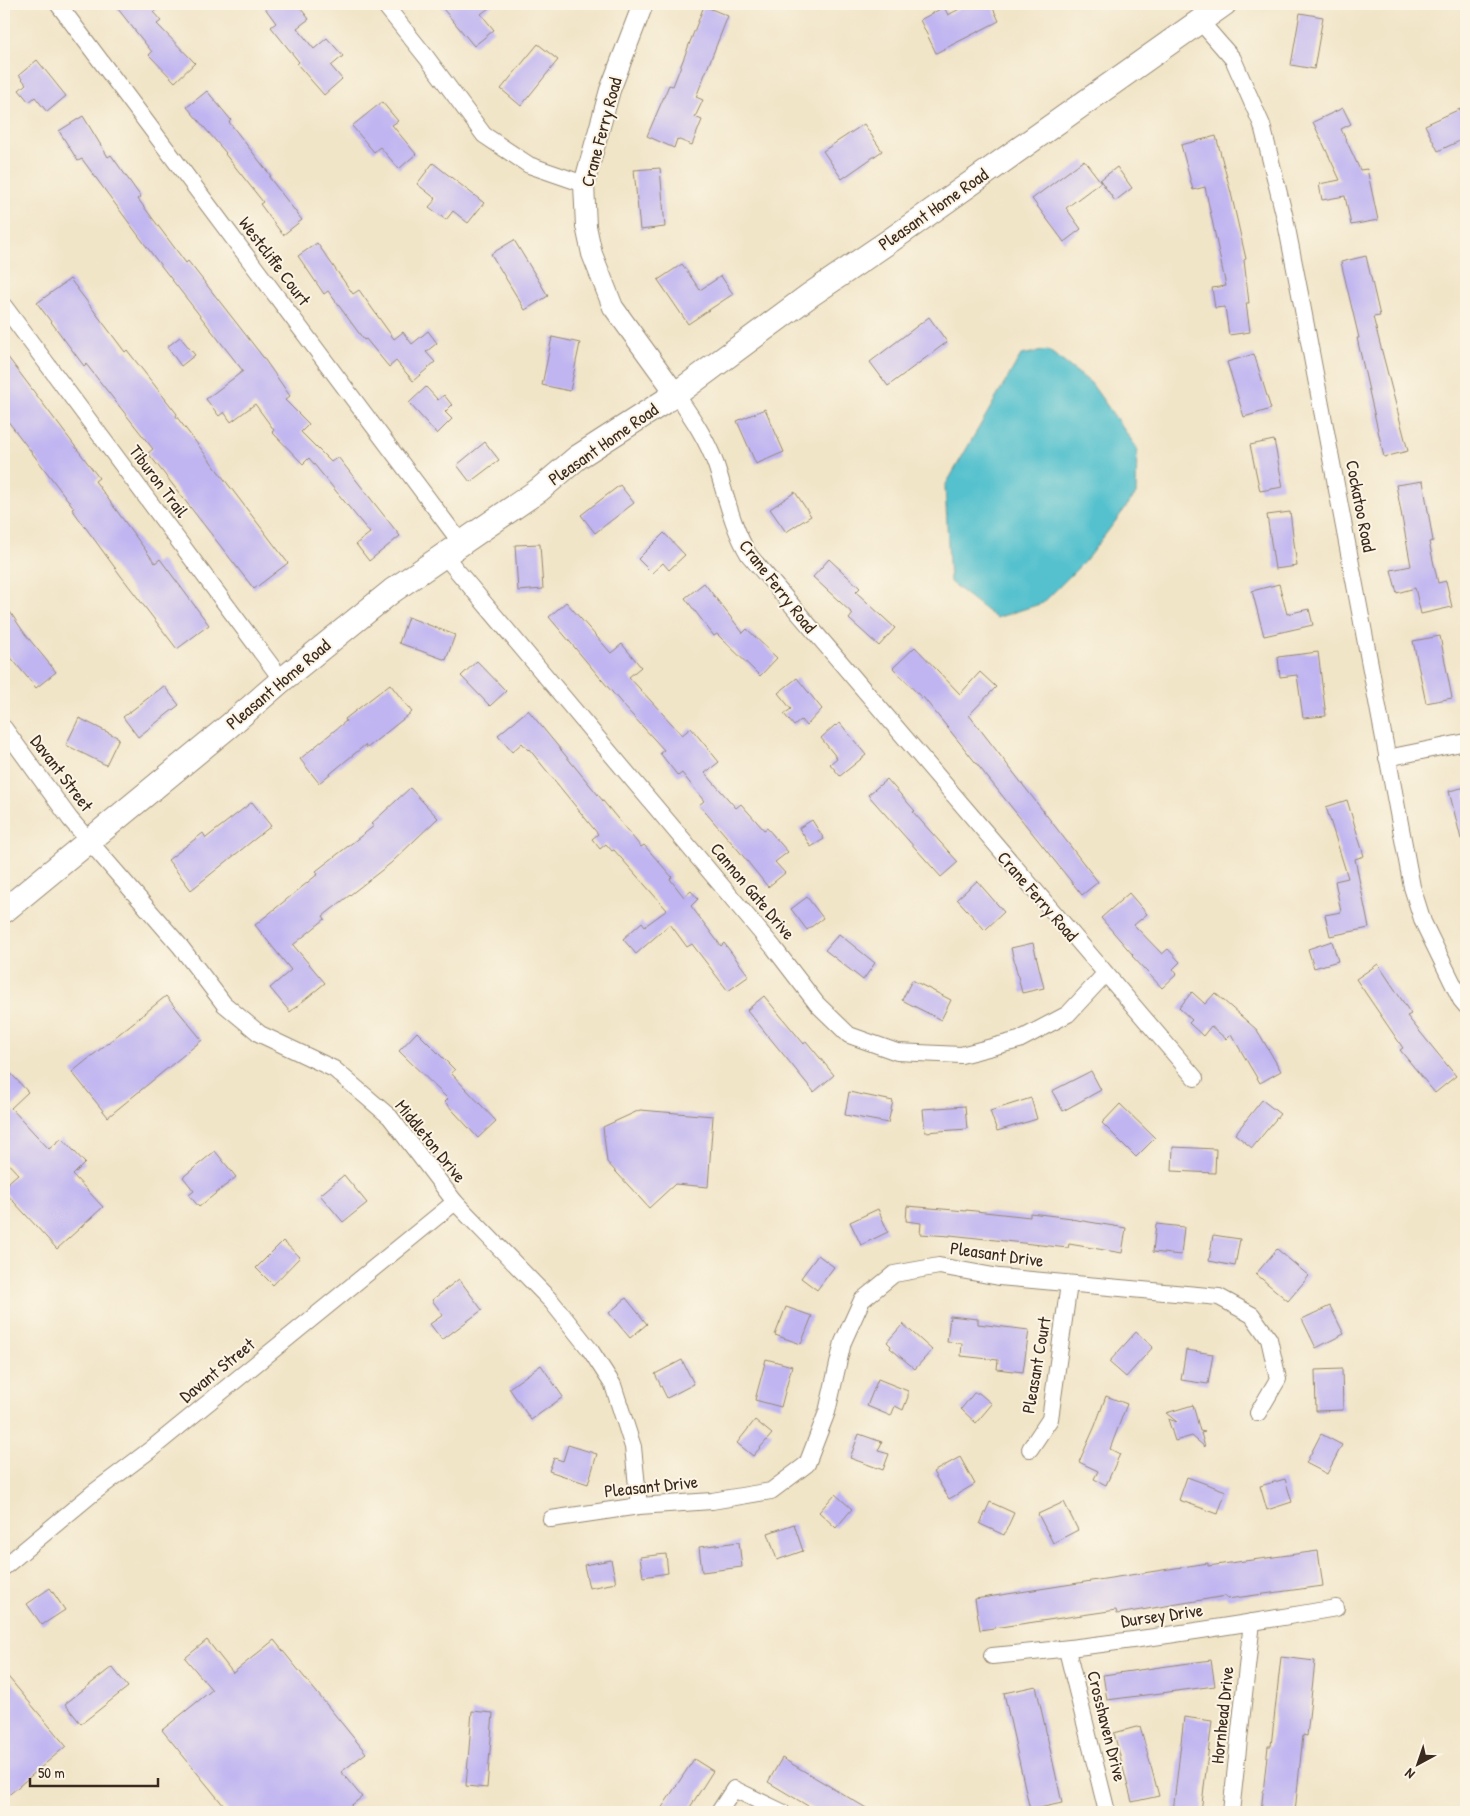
<svg xmlns="http://www.w3.org/2000/svg" width="1470" height="1816" viewBox="0 0 1470 1816" font-family="'Patrick Hand',sans-serif">
<style>
.water{fill:#55c1ce;stroke:#487676}
.building{fill:#c0b5f1}
.lines{fill:none;stroke-linecap:round;stroke-linejoin:round}
.minor-casing{stroke:#968873;stroke-width:18}
.tertiary-casing{stroke:#968873;stroke-width:22}
.secondary-casing{stroke:#968873;stroke-width:26}
.minor{stroke:#fff;stroke-width:16}
.tertiary{stroke:#fff;stroke-width:20}
.secondary{stroke:#fff;stroke-width:24}
.labels{text-anchor:middle;dominant-baseline:central;stroke-width:4;stroke-linejoin:round;paint-order:stroke}
.street-label{font-size:18px;fill:#3b2a1e;stroke:#fcf5e5}
</style>
<rect width="100%" height="100%" fill="#fcf5e5"/>
<filter id="ink" filterUnits="userSpaceOnUse"><feTurbulence type="fractalNoise" baseFrequency=".02" numOctaves="2"/><feDisplacementMap in="SourceGraphic" scale="10" xChannelSelector="R" yChannelSelector="G"/><feConvolveMatrix kernelMatrix="1 2 1 2 8 2 1 2 1" color-interpolation-filters="sRGB"/></filter>
<filter id="wash" filterUnits="userSpaceOnUse"><feTurbulence type="fractalNoise" baseFrequency=".0096" numOctaves="4" result="noise"/><feDisplacementMap in="SourceGraphic" scale="20" xChannelSelector="R" yChannelSelector="G"/><feGaussianBlur stdDeviation="1.12" result="paint"/><feColorMatrix in="noise" values="0 0 0 0 0 0 0 0 0 0 0 0 0 0 0 0 0 1.4 0 .05"/><feComposite in="paint" operator="in"/></filter>
<g filter="url(#wash)">
<rect width="100%" height="100%" fill="#f1e5c8"/>
<!-- water -->
<polygon class="water" points="1048,350 1091,383 1137,448 1136,494 1086,560 1043,603 996,618 950,582 945,486 1021,355"/>
<g id="blocks">
<!-- building -->
<g class="building">
<polygon points="114,4 164,4 153,12 161,21 157,24 195,63 175,82 149,55 152,52"/>
<polygon points="262,4 297,4 309,19 297,28 314,49 327,38 343,56 331,66 342,79 324,95 297,64 299,62 271,27 276,23"/>
<polygon points="439,4 494,4 481,14 494,30 474,46"/>
<polygon points="969,4 991,4 999,21 936,53 920,20 944,7 948,15"/>
<polygon points="704,6 728,16 696,97 703,100 695,117 702,120 692,145 677,139 674,148 647,136 669,85 673,86"/>
<polygon points="1300,13 1323,17 1314,69 1291,65"/>
<polygon points="538,44 558,60 521,106 501,89"/>
<polygon points="37,60 66,96 47,112 35,97 29,102 19,90 26,84 19,75"/>
<polygon points="207,91 231,120 229,122 271,176 269,177 302,220 283,235 260,204 263,202 225,154 226,153 187,107"/>
<polygon points="382,102 398,121 392,125 416,154 399,169 380,147 374,152 352,126"/>
<polygon points="1343,108 1351,124 1341,129 1360,170 1367,169 1378,220 1351,225 1345,196 1322,200 1319,184 1340,180 1313,122"/>
<polygon points="1460,109 1466,123 1466,138 1438,151 1425,125"/>
<polygon points="83,116 108,157 111,155 141,197 138,199 186,263 188,261 263,357 290,396 285,400 309,424 301,432 331,462 338,457 400,536 369,561 356,544 370,533 309,458 303,464 272,432 274,430 255,404 231,422 224,412 219,416 206,399 243,371 155,258 82,159 78,161 59,131"/>
<polygon points="864,124 882,151 842,179 823,151"/>
<polygon points="1216,136 1231,193 1246,259 1244,260 1249,303 1246,303 1250,332 1229,335 1225,307 1215,308 1212,288 1226,286 1205,187 1193,190 1181,145"/>
<polygon points="1084,160 1101,182 1066,208 1081,229 1064,242 1032,199"/>
<polygon points="433,163 484,203 468,223 453,211 446,220 429,207 436,199 417,184"/>
<polygon points="1117,167 1132,188 1115,201 1100,180"/>
<polygon points="660,168 665,227 640,230 634,170"/>
<polygon points="514,240 548,296 525,310 491,254"/>
<polygon points="317,243 353,294 359,290 394,339 403,332 412,344 428,331 437,343 426,352 435,362 413,381 396,361 389,367 366,339 364,340 328,291 324,294 298,256"/>
<polygon points="1366,256 1380,316 1373,317 1408,451 1384,457 1357,338 1359,338 1341,262"/>
<polygon points="682,264 700,290 721,276 733,294 688,324 658,280"/>
<polygon points="70,279 125,352 127,350 177,414 176,416 288,563 254,589 148,453 153,449 86,364 84,366 37,303"/>
<polygon points="929,317 947,342 888,386 870,362"/>
<polygon points="180,337 195,355 181,366 167,347"/>
<polygon points="552,337 580,343 570,391 542,385"/>
<polygon points="4,352 99,478 95,481 155,563 160,559 209,625 177,649 121,576 72,509 74,508 4,416"/>
<polygon points="1254,354 1271,409 1244,417 1227,362"/>
<polygon points="426,387 438,400 444,395 452,405 445,412 452,419 437,434 409,403"/>
<polygon points="765,409 784,452 756,464 737,421"/>
<polygon points="1274,440 1283,487 1260,491 1250,445"/>
<polygon points="485,442 499,460 470,482 457,465"/>
<polygon points="1423,481 1433,541 1429,542 1438,583 1446,581 1452,607 1421,614 1415,588 1397,593 1391,570 1411,566 1396,485"/>
<polygon points="620,485 634,503 595,533 581,515"/>
<polygon points="795,492 811,516 786,532 770,509"/>
<polygon points="1290,512 1297,566 1275,569 1267,515"/>
<polygon points="664,533 685,555 669,570 663,563 652,573 638,559"/>
<polygon points="540,544 543,589 518,591 515,545"/>
<polygon points="829,559 860,588 856,592 895,628 879,646 849,619 853,614 813,577"/>
<polygon points="704,583 743,633 747,629 777,658 760,676 717,634 714,636 685,598"/>
<polygon points="1279,584 1287,614 1309,609 1313,625 1264,636 1252,591"/>
<polygon points="566,602 611,653 622,644 641,667 629,677 682,735 691,728 719,762 705,773 736,808 741,804 764,830 767,828 788,852 775,862 785,873 768,887 739,851 699,805 704,801 682,773 678,776 660,753 664,750 623,705 549,617"/>
<polygon points="4,603 25,634 56,672 36,688 4,649"/>
<polygon points="408,617 455,635 446,660 399,643"/>
<polygon points="1440,636 1452,698 1426,703 1413,641"/>
<polygon points="915,647 960,694 980,672 996,687 969,715 1098,882 1082,895 923,697 922,698 893,668"/>
<polygon points="1318,652 1326,716 1303,718 1297,675 1280,677 1278,657"/>
<polygon points="477,661 506,691 490,706 461,676"/>
<polygon points="797,678 822,709 806,726 801,720 794,726 784,714 791,709 778,693"/>
<polygon points="390,684 412,712 367,748 365,745 319,783 300,759 346,721 345,719"/>
<polygon points="164,686 179,705 138,737 123,717"/>
<polygon points="528,710 641,847 644,845 672,877 670,879 684,897 691,891 698,899 691,906 721,946 724,943 749,976 728,991 692,944 687,947 670,924 636,954 623,939 642,922 645,926 667,910 614,850 612,851 606,844 600,849 592,839 598,834 529,749 528,750 522,743 512,752 498,735"/>
<polygon points="79,718 119,738 106,765 66,745"/>
<polygon points="840,723 866,755 840,776 830,764 837,758 821,738 835,725 836,726"/>
<polygon points="887,779 915,811 913,812 958,862 941,877 868,795"/>
<polygon points="1466,787 1466,839 1461,839 1449,791"/>
<polygon points="410,788 438,818 391,863 323,916 325,919 293,945 325,983 290,1012 270,988 291,970 255,925 318,874 316,871 374,826 371,824"/>
<polygon points="1347,800 1364,856 1355,859 1369,928 1330,936 1325,915 1341,912 1335,881 1348,878 1326,807"/>
<polygon points="252,802 271,826 191,890 168,860 203,833 206,838"/>
<polygon points="812,820 824,839 811,847 799,828"/>
<polygon points="977,881 1004,912 985,930 957,899"/>
<polygon points="1129,893 1147,914 1134,925 1162,954 1168,949 1180,962 1173,969 1177,974 1162,988 1132,956 1133,955 1101,918"/>
<polygon points="807,897 823,918 807,930 791,909"/>
<polygon points="839,934 875,963 863,980 825,950"/>
<polygon points="1332,941 1338,961 1314,968 1308,949"/>
<polygon points="1033,943 1044,988 1022,993 1011,948"/>
<polygon points="1378,964 1411,1014 1407,1016 1456,1076 1435,1093 1400,1050 1403,1048 1356,979"/>
<polygon points="912,980 951,1000 941,1020 902,1000"/>
<polygon points="1192,992 1205,1004 1215,993 1257,1030 1281,1071 1260,1083 1231,1034 1226,1039 1211,1026 1203,1036 1189,1023 1192,1020 1179,1008"/>
<polygon points="166,996 202,1040 108,1117 72,1072"/>
<polygon points="764,996 804,1044 806,1041 834,1075 814,1092 747,1010"/>
<polygon points="417,1032 455,1070 451,1073 496,1121 478,1138 445,1102 448,1099 399,1051"/>
<polygon points="4,1066 28,1092 11,1108 49,1149 62,1138 85,1163 73,1175 103,1207 57,1249 4,1191 4,1186 18,1174 4,1159"/>
<polygon points="1091,1071 1101,1090 1063,1111 1052,1091"/>
<polygon points="849,1092 893,1101 888,1123 845,1115"/>
<polygon points="1031,1098 1037,1119 997,1131 990,1111"/>
<polygon points="1262,1100 1280,1114 1252,1148 1235,1134"/>
<polygon points="1120,1104 1155,1138 1136,1157 1102,1123"/>
<polygon points="965,1106 967,1129 925,1132 923,1109"/>
<polygon points="640,1110 713,1116 708,1187 675,1184 649,1208 607,1162 603,1127"/>
<polygon points="1173,1147 1216,1149 1215,1173 1172,1171"/>
<polygon points="215,1151 236,1177 199,1207 189,1195 194,1191 183,1177"/>
<polygon points="344,1175 367,1203 343,1222 320,1195"/>
<polygon points="907,1206 966,1211 966,1210 1030,1217 1030,1213 1072,1218 1071,1219 1126,1228 1122,1253 1069,1244 1068,1248 950,1235 950,1236 920,1234 921,1223 906,1221"/>
<polygon points="878,1209 888,1232 861,1245 850,1222"/>
<polygon points="1156,1224 1184,1227 1181,1255 1153,1252"/>
<polygon points="1213,1235 1240,1239 1235,1266 1209,1261"/>
<polygon points="283,1241 300,1257 273,1285 256,1268"/>
<polygon points="1277,1249 1309,1276 1288,1301 1256,1274"/>
<polygon points="818,1255 834,1267 817,1290 801,1278"/>
<polygon points="459,1279 482,1310 442,1340 430,1324 443,1315 432,1300"/>
<polygon points="626,1298 647,1324 630,1338 609,1313"/>
<polygon points="1330,1306 1344,1334 1316,1348 1302,1319"/>
<polygon points="786,1307 812,1316 801,1344 775,1335"/>
<polygon points="950,1316 978,1319 978,1324 1029,1330 1023,1372 997,1369 998,1360 961,1356 962,1343 947,1342"/>
<polygon points="903,1324 932,1350 915,1369 890,1348 891,1346 887,1342"/>
<polygon points="1136,1332 1153,1347 1126,1377 1109,1362"/>
<polygon points="1186,1350 1213,1354 1208,1384 1181,1380"/>
<polygon points="766,1359 792,1366 781,1407 755,1400"/>
<polygon points="682,1360 694,1384 667,1398 655,1374"/>
<polygon points="541,1365 563,1397 531,1420 509,1388"/>
<polygon points="1342,1369 1343,1410 1316,1411 1315,1370"/>
<polygon points="878,1379 908,1391 908,1397 903,1410 895,1406 891,1416 867,1406"/>
<polygon points="974,1393 979,1393 992,1404 976,1423 961,1409"/>
<polygon points="1106,1396 1127,1404 1110,1449 1120,1454 1106,1485 1094,1479 1098,1471 1079,1462 1095,1426"/>
<polygon points="1193,1405 1200,1431 1205,1432 1201,1433 1205,1447 1192,1436 1175,1441 1168,1419 1177,1422 1166,1413"/>
<polygon points="755,1420 772,1434 753,1456 737,1443"/>
<polygon points="859,1434 882,1442 878,1451 889,1454 883,1470 850,1458"/>
<polygon points="1321,1434 1342,1445 1327,1474 1306,1463"/>
<polygon points="568,1445 597,1454 588,1484 549,1471 554,1458 563,1461"/>
<polygon points="960,1457 975,1484 949,1499 933,1472"/>
<polygon points="1187,1477 1226,1491 1218,1514 1179,1500"/>
<polygon points="1285,1479 1292,1502 1267,1510 1260,1486"/>
<polygon points="835,1494 852,1509 836,1528 819,1512"/>
<polygon points="990,1502 1014,1513 1004,1535 980,1524"/>
<polygon points="1064,1502 1078,1530 1053,1543 1038,1514"/>
<polygon points="794,1524 803,1551 777,1560 768,1533"/>
<polygon points="739,1542 742,1567 702,1572 699,1547"/>
<polygon points="1318,1551 1323,1586 1227,1599 1226,1596 1117,1614 1116,1610 980,1630 975,1599 1208,1563 1208,1566"/>
<polygon points="666,1554 668,1573 643,1577 640,1557"/>
<polygon points="611,1560 616,1583 589,1588 584,1565"/>
<polygon points="50,1588 65,1610 42,1625 27,1604"/>
<polygon points="207,1640 233,1673 274,1640 366,1753 341,1772 362,1797 343,1812 229,1812 162,1730 212,1690 185,1658"/>
<polygon points="1281,1657 1315,1661 1307,1736 1303,1735 1295,1812 1261,1812 1268,1746 1271,1746"/>
<polygon points="1211,1660 1215,1686 1107,1700 1103,1675"/>
<polygon points="112,1667 128,1687 81,1724 65,1704"/>
<polygon points="4,1672 66,1746 4,1799"/>
<polygon points="1036,1686 1062,1803 1030,1810 1004,1693"/>
<polygon points="472,1711 493,1713 487,1788 466,1786"/>
<polygon points="1184,1717 1212,1721 1201,1812 1173,1812"/>
<polygon points="1140,1726 1159,1796 1132,1802 1114,1733"/>
<polygon points="782,1758 873,1812 818,1812 768,1782"/>
<polygon points="694,1759 713,1771 687,1812 659,1812"/>
</g>
</g>
</g>
<g filter="url(#ink)">
<use href="#blocks" fill-opacity="0" stroke="#968873" stroke-width="1"/>
<g class="lines">
<!-- minor casing -->
<g class="minor-casing">
<g id="minor">
<polyline points="58,4 461,543"/>
<polyline points="384,4 427,58 484,135 529,165 584,184"/>
<polyline points="1200,21 1233,59 1262,125 1285,218 1300,294 1412,887 1423,922 1461,1000 1466,1006"/>
<polyline points="4,306 282,680"/>
<path d="M676,394c15,22 31,45 40,71 10,30 16,62 33,90l446,523"/>
<polyline points="443,554 774,948 817,1004 849,1035 897,1052 961,1055 1019,1040 1068,1014 1105,974"/>
<polyline points="4,728 70,819 180,946 224,1004 260,1034 334,1069 390,1117 455,1202 552,1302 591,1351 613,1385 633,1447 639,1506"/>
<polyline points="1387,758 1466,742"/>
<polyline points="1030,1449 1050,1419 1069,1284"/>
<polyline points="551,1519 639,1506 712,1501 771,1491 807,1464 827,1412 843,1342 862,1300 894,1274 939,1266 999,1277 1219,1297 1252,1315 1269,1339 1278,1379 1258,1413"/>
<polyline points="4,1567 93,1493 150,1450 455,1202"/>
<polyline points="1067,1650 1107,1812"/>
<path d="M992,1656c116,-10 230,-28 344,-48"/>
<polyline points="719,1812 734,1789 782,1812"/>
<polyline points="1231,1812 1252,1622"/>
</g>
</g>
<!-- tertiary casing -->
<g class="tertiary-casing">
<polyline id="tertiary" points="643,4 610,90 584,184 586,226 592,254 613,307 676,394"/>
</g>
<!-- secondary casing -->
<g class="secondary-casing">
<polyline id="secondary" points="4,911 229,726 282,680 392,591 539,490 578,457 676,394 810,295 891,240 1224,4"/>
</g>
<!-- minor -->
<use href="#minor" class="minor"/>
<!-- tertiary -->
<use href="#tertiary" class="tertiary"/>
<!-- secondary -->
<use href="#secondary" class="secondary"/>
</g>
</g>
<g class="labels">
<!-- street labels -->
<g class="street-label">
<text transform="translate(601 132) rotate(-75)">Crane Ferry Road</text>
<text transform="translate(933 209) rotate(-35)">Pleasant Home Road</text>
<text transform="translate(275 261) rotate(53)">Westcliffe Court</text>
<text transform="translate(603 444) rotate(-35)">Pleasant Home Road</text>
<text transform="translate(159 481) rotate(53)">Tiburon Trail</text>
<text transform="translate(1361 506) rotate(79)">Cockatoo Road</text>
<text transform="translate(778 586) rotate(52)">Crane Ferry Road</text>
<text transform="translate(278 684) rotate(-40)">Pleasant Home Road</text>
<text transform="translate(62 773) rotate(53)">Davant Street</text>
<text transform="translate(753 891) rotate(50)">Cannon Gate Drive</text>
<text transform="translate(1038 896) rotate(49)">Crane Ferry Road</text>
<text transform="translate(431 1141) rotate(51)">Middleton Drive</text>
<text transform="translate(997 1254) rotate(8)">Pleasant Drive</text>
<text transform="translate(1036 1365) rotate(-80)">Pleasant Court</text>
<text transform="translate(217 1370) rotate(-39)">Davant Street</text>
<text transform="translate(651 1486) rotate(-6)">Pleasant Drive</text>
<text transform="translate(1162 1615) rotate(-8)">Dursey Drive</text>
<text transform="translate(1222 1715) rotate(-84)">Hornhead Drive</text>
<text transform="translate(1107 1726) rotate(76)">Crosshaven Drive</text>
</g>
</g>
<!-- margin -->
<rect width="1470" height="1816" fill="none" stroke="#fcf5e5" stroke-width="20"/>
<!-- north arrow -->
<g transform="translate(1418 1764) rotate(220)" stroke="#fcf5e5" stroke-width="4" paint-order="stroke">
<path d="M0-4L9 19L0 12L-9 19Z" fill="#3b2a1e"/>
<text y="-8" font-size="14" font-weight="bold" text-anchor="middle" fill="#3b2a1e">N</text>
</g>
<!-- scale -->
<path d="M30 1778v8h128v-8" fill="none" stroke="#3b2a1e" stroke-width="2.5"/>
<text x="38" y="1778" font-size="15" fill="#3b2a1e" stroke="#fcf5e5" stroke-width="4" paint-order="stroke">50 m</text>
</svg>
